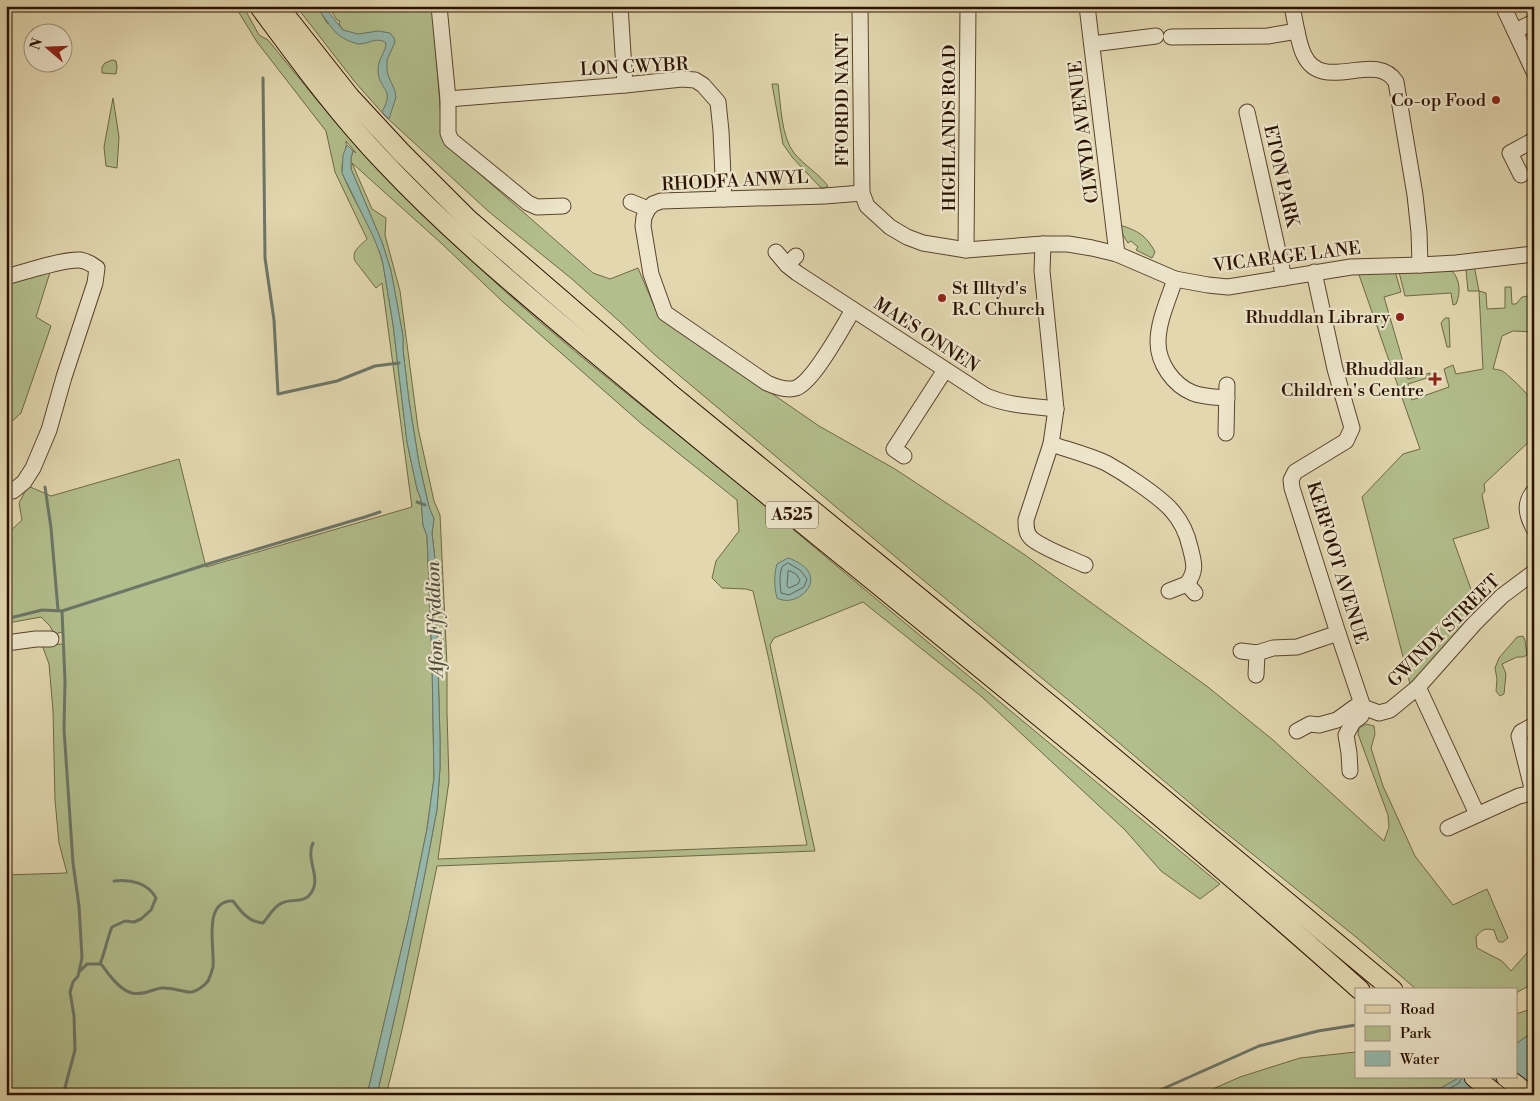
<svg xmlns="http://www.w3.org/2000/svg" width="1540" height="1101" viewBox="0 0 1540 1101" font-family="'Libre Bodoni',serif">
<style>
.green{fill:#b2be8c;stroke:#6e6846;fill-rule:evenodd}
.water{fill:#95b9ae;stroke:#6b7668}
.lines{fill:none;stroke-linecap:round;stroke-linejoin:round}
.shore{stroke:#606657;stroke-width:1}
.stream{stroke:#6b7668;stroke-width:3}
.minor-casing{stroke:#59432c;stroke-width:17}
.major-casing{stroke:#2b1200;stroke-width:21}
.minor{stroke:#ece5cb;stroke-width:15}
.major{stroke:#e2d7af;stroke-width:19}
.poi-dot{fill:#8f2418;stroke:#ece5cb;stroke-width:2}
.labels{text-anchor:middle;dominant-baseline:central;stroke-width:4.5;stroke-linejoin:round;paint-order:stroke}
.shield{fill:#ece5cb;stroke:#65513d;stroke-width:1}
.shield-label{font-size:16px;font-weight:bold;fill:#2b1200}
.street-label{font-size:18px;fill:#2b1200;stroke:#ece5cb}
.poi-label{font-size:18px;fill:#2b1200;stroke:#ece5cb;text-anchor:end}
.water-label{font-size:19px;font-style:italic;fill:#504c3d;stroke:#ece5cb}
</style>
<rect width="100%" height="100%" fill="#e2d7af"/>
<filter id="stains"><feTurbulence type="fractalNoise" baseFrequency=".004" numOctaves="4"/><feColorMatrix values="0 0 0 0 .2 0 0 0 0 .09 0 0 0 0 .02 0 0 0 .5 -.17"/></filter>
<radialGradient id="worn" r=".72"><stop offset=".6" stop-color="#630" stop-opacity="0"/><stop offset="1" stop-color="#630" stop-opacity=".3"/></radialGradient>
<!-- green -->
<g class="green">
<path d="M235,6h8l16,29 9,5c31,38 61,76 94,113 35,37 72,73 110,108 88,83 186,156 280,234 155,130 311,260 468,389l-20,15 -39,-28 -36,-41 -143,-133 -119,-95 -89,36 -4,7 45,206 -378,15c-16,76 -31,153 -51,229h-9l22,-97 26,-125 12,-64 3,-41v-30l-5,-179 -3,-26 2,-14 -5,-12 -10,-44 -10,-62 -6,-51v-14l-12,-65 -9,-29 -31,-73v-11l2,-7 3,2 -10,-12c2,10 -7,22 -3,34 12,30 33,57 40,89l10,60 14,118 10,47 4,10 2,26 4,11 5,124 2,118 -7,51 -18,88 -42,178h-361v-220l61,-2 -8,-30 -4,-43 -2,-89 -4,-47 -7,-19 21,-1v-12l-9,2 -4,-8 -9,-9 -33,6 -2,5v-93l16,-15 -3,-17 9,-17 23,10 128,-37 27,108 206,-60 -30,-224 -6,5 -21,-27c-4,-10 5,-15 12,-22l-32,-67 -9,-41 -69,-89zM352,163l89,80 62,59 140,123 94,75 2,31 -23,30 -4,17 10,10 24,1 7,2 16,69 38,185 -369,14 11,-78 -2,-68v-48l-7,-150 -6,-14 -16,-73 -18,-137 -15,-56 1,-17 -14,-9z"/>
<path d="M296,6h18l6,5 7,12 16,7 -4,-6 1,-3 -3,-1 -9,-14h104l11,136 150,131 17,6 28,-11 20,47 161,111 76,43 130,86 183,132 65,53 111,101 5,-14 -1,-12 -30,-81 1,-6 7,-4 8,2 1,8 -4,14 12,38 32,70 38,49 34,-16 21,49 -5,4h-4l-2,-3 -3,-9c-9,-2 -12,-1 -18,7l1,11 25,13 9,10 23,-26v38l-18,10v-3h-48l-2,-2 -15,2h-34l-61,-53 -146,-117 -132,-112 -155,-128 -268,-225 -36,-34 -47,-42 -84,-68 -103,-95 -30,-34z"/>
<polygon points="112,60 116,61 117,67 116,74 102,73 102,67 105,63"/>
<path d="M772,84h6c3,21 3,52 16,69 10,12 25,21 34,33l-4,2 -4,-1 -28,-30 -9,-13z"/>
<polygon points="113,98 119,137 117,168 106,166 104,147"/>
<path d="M1120,225c18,6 26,10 35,27l-3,6 -16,-8 2,-3 -7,-6 -3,2 -5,-8z"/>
<path d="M1468,267l5,1 2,2 4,21 7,2 1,16 18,-1v-21h6l1,17h4l6,-7 12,-2v37l-21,-1 -11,5 -9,33c11,1 11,3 20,11 24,22 21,26 21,57l-50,47 1,7 -3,4 7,33 -36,11 25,70 -3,8 -65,67 -48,-187 41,-43 17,-5 -62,-177 37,-1 6,21 -17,5 24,82 22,-6v2l-4,1 1,2 -19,6 4,16 37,-13 -5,-18 9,-4 3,9 27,-5 -4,-78h-11l-2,-21z"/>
<polygon points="51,269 36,317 51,326 21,413 6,427 6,282"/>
<path d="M1452,271c8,8 9,22 4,33l-3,1 -2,-12 -46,3 -6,-24z"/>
<polygon points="1445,318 1449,318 1450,347 1447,347 1441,323"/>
<polygon points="1523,636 1525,640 1527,655 1523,657 1517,657 1502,664 1506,674 1504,694 1500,696 1496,691 1497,679 1495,668 1499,658 1517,637"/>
<polygon points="1534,1008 1534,1031 1516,1044 1516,1014"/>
<polygon points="1356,1052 1356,1077 1459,1078 1441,1088 1297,1090 1264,1095 1199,1095 1240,1077 1300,1058"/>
</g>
<!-- water -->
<g class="water">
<path d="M314,6h10l19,24 15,4 20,-3 12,2 4,5 1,4 -8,18v9l1,6 7,16 1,6 -7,22 -7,-7c14,-26 -4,-20 -4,-43 0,-10 8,-17 8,-26 -9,-7 -17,1 -27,1 -4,-1 -8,-2 -12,-4 -17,-7 -20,-24 -33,-34z"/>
<polygon points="347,145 353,151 351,158 351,169 382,242 391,271 403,336 403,350 409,401 419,463 429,507 434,519 432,533 435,559 440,738 440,768 437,809 425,873 399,998 377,1095 367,1095 409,917 427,829 434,778 432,660 427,536 423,525 421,499 417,489 407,442 393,324 383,264 381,256 373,236 342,173 343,155"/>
<path d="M788,558c47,16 10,52 -11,40 -3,-11 -3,-24 0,-34z"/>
<polygon points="1534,1031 1534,1095 1264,1095 1297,1090 1441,1088 1460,1077 1516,1077 1516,1044"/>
</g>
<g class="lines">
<!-- shore -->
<g class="shore">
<path d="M788,563l12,7 7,9 -3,8 -15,8 -8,-2c-1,-8 -2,-18 1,-26z"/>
<polygon points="790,571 796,574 800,580 798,584 789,588 787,586 788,571"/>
<polyline points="1371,1095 1442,1093 1459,1083 1462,1077"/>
</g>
<!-- stream -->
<g class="stream">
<polyline points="263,78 265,258 274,320 278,394 337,381 375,366 399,363"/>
<polyline points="45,487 51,528 58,610"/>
<polyline points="417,502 425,505"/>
<polyline points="62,611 65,681 64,729 73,863 79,906 82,958 78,976 73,982 70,992 74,1016 75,1050 63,1095"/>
<polyline points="6,619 42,610 62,611 211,563 365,517 380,512"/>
<path d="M100,964l2,1c6,9 19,26 30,28 11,3 20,-4 30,-5 10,-1 23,5 30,4 7,-2 11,-5 16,-11 2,-4 4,-10 5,-14 2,-18 -11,-67 20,-66 8,11 16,21 30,22 6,-7 11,-17 19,-20 10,-5 22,1 29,-10 11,-15 -6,-34 2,-50"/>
<path d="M80,971l7,-7h13c5,-12 7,-25 12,-37l13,-6 9,1 7,-3 10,-9 5,-12c-8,-15 -25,-19 -42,-17"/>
<polyline points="1149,1095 1259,1046 1318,1031 1356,1025"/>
</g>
<!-- minor casing -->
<g class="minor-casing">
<g id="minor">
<polyline points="439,6 448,99 448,133 451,140 528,203 537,207 563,206"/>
<polyline points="620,6 625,85"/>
<polyline points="860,6 862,193 867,206 890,227 907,237 923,243 966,250 1043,244 1068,244 1092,248 1117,254 1175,279 1208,285 1228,287 1351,267 1420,265 1456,263 1534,254"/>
<polyline points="1087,6 1117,254"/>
<path d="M1292,6c3,14 6,37 12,49 19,40 72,-6 92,27l19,113 4,37 1,33"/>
<polyline points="1503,6 1534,72"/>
<polyline points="1515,31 1534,22"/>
<polyline points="1171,37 1268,36 1297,31"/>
<polyline points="1092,44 1156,36"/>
<polyline points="448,99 625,85 682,79 695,80 703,85 718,102 721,131 724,199"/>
<polyline points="1247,112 1284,278"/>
<polyline points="1521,175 1510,153 1534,140"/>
<polyline points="631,202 648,209"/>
<path d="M1043,244l-1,27 14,138 -5,35 -25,76c0,7 0,13 5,18 11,10 39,20 54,27"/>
<polyline points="966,250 968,6"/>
<polyline points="776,252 787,265"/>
<path d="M796,256l-9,9 10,8 189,123c23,10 46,10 70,13"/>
<polyline points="1314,272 1335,369 1352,428 1346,441 1295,472 1291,480 1292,488 1338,633 1363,707 1361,716 1353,722 1346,735 1349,753 1350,771"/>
<path d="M6,277c18,-5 57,-18 74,-17 6,1 12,4 17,8l-2,15 -31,94 -15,53 -16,38 -9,14 -11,9h-7"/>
<path d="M1175,279c-6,19 -17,42 -17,63 0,21 15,43 35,51 10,4 23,4 34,5"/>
<path d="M853,310c-11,18 -39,71 -57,78 -9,3 -20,-1 -29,-5l-102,-70 -14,-39 -8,-48 1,-9 4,-8 5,-5 8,-3 164,-5 37,-3"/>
<polyline points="1226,433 1227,385"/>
<path d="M1051,444c18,6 37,11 55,19 11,6 22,13 32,20 26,18 45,32 52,64 4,16 7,23 -3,37"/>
<polyline points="904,456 894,449 945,370"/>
<path d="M1534,491c-11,13 -7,25 0,38"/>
<polyline points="1169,591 1187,584 1195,593"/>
<polyline points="6,643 36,639 51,639"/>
<polyline points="1241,651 1257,653 1273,648 1297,647 1338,633"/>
<polyline points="1256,675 1257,653"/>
<polyline points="1418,687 1477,814"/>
<polyline points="1534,725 1521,732 1519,736 1534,796"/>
<polyline points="1297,731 1310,724 1319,725 1337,720 1355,707 1363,707 1379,713 1390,710 1418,687 1474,624 1502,596 1534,572"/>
<polyline points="1448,828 1519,796 1533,793"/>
</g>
</g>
<!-- major casing -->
<g class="major-casing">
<g id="major">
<path d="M259,6c40,54 79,108 126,157 61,65 129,122 198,180 72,60 145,120 218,179 188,153 378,306 559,468"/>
<polyline points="278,6 350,97 401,152 468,219 667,391 1059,712 1393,990"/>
<polyline points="1474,1077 1497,1095"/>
<polyline points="1506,1077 1529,1095"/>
</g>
</g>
<!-- minor -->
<use href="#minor" class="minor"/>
<!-- major -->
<use href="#major" class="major"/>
</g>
<!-- markers -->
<g class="poi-dot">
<circle cx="1496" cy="100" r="5"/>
<circle cx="942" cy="298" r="5"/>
<circle cx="1400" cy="317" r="5"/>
<path d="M1432.5 371.5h5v5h5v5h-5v5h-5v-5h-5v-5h5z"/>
</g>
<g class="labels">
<!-- shield labels -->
<rect class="shield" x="766" y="501.5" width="52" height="27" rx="4"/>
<g class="shield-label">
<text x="792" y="515">A525</text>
</g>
<!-- street labels -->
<g class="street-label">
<text transform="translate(634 67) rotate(-3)">LON CWYBR</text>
<text transform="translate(842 100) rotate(-90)">FFORDD NANT</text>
<text transform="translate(949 128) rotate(-90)">HIGHLANDS ROAD</text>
<text transform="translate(1084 132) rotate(-97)">CLWYD AVENUE</text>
<text transform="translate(1281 176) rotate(77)">ETON PARK</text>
<text transform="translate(735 181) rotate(-3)">RHODFA ANWYL</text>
<text transform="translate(1287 257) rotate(-7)">VICARAGE LANE</text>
<text transform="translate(926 335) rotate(33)">MAES ONNEN</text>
<text transform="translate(1337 563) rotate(73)">KERFOOT AVENUE</text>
<text transform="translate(1444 631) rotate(-45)">GWINDY STREET</text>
</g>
<!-- poi labels -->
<g class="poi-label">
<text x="1486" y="100">Co-op Food</text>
<text x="952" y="288" text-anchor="start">St Illtyd's<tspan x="952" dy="21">R.C Church</tspan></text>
<text x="1390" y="317">Rhuddlan Library</text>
<text x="1424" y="369">Rhuddlan<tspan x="1424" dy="21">Children's Centre</tspan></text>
</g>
<!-- water labels -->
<g class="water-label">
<text transform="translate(435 619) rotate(-92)">Afon Ffyddion</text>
</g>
</g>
<!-- margin -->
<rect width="1540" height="1101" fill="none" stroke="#e2d7af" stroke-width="25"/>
<rect x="8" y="8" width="1525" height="1086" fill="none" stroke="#2b1200" stroke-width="2.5"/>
<rect x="12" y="12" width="1515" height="1076" fill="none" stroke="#2b1200"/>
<!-- legend -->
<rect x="1355" y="988" width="162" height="90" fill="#ece5cb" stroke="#9f917a"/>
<rect x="1365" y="1005" width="25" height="8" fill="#e2d7af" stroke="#9f917a"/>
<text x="1400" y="1014" font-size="15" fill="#2b1200">Road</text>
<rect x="1365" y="1026" width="25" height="15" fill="#b2be8c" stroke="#9f917a"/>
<text x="1400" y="1038" font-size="15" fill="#2b1200">Park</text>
<rect x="1365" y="1051" width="25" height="15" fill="#95b9ae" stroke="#9f917a"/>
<text x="1400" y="1064" font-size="15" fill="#2b1200">Water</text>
<!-- north arrow -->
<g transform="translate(48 48) rotate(289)"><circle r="24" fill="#ece5cb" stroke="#9f917a"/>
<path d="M0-4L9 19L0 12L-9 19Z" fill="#8f2418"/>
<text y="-8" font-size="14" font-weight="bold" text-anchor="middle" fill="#2b1200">N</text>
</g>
<rect width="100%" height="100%" filter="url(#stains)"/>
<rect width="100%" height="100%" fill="url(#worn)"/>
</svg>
